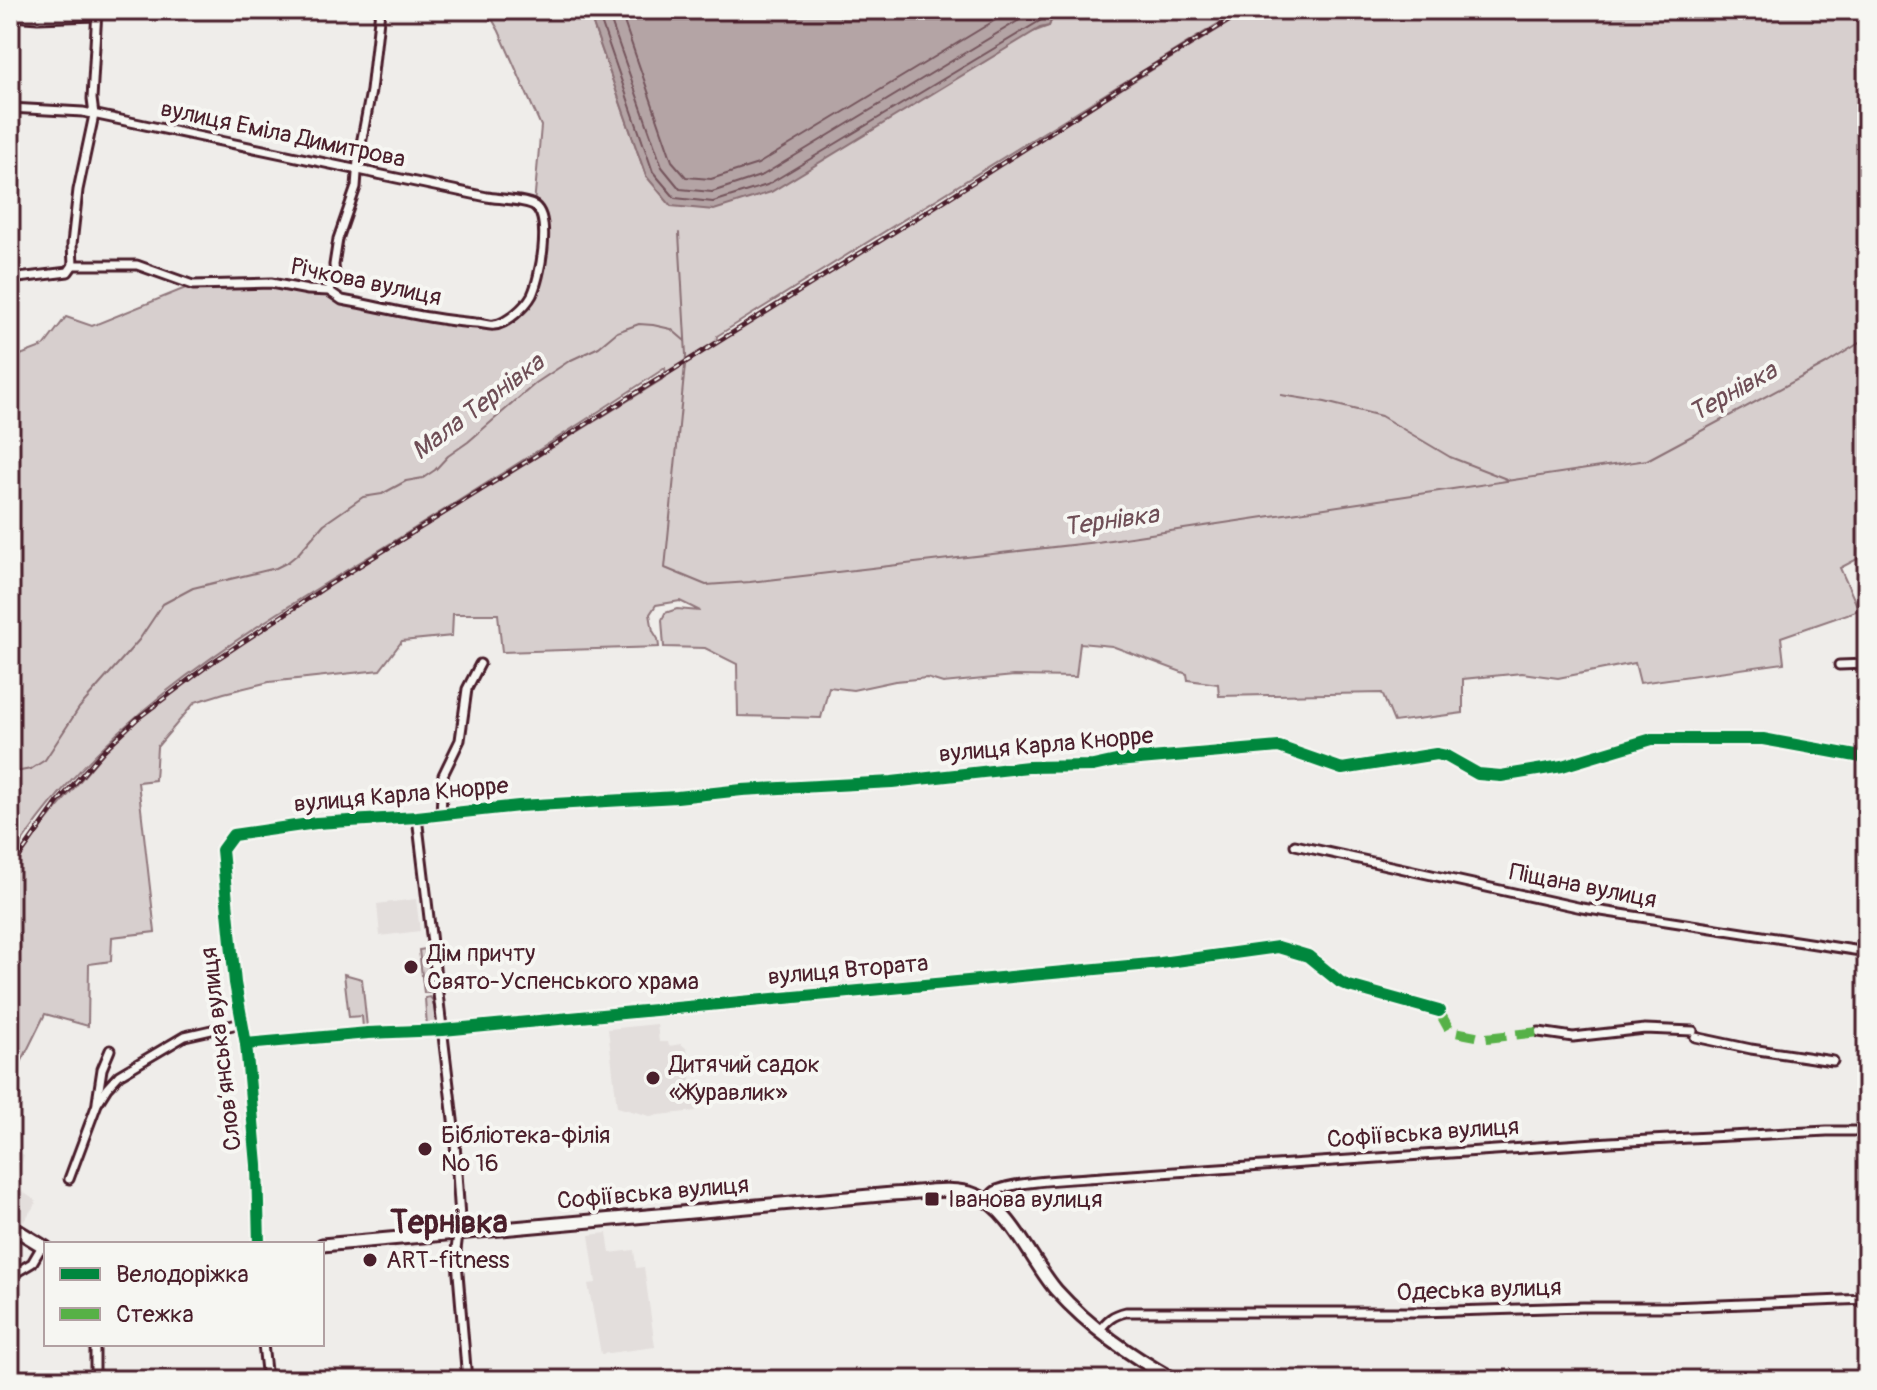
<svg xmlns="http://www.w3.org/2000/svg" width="1877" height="1390" viewBox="0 0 1877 1390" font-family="Pangolin,sans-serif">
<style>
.built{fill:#e3dedc}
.green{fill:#d7cfce;stroke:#90777c;stroke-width:2}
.water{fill:#b4a4a5;stroke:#8a6f74;stroke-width:2}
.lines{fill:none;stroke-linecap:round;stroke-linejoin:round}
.shore{stroke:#74545c;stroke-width:2}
.stream{stroke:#8a6f74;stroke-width:2}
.street-casing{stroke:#4a1f2b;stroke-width:13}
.primary-casing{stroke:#4a1f2b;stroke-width:17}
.street{stroke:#f6f6f2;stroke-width:7}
.primary{stroke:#f6f6f2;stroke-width:11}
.rail-casing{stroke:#4a1f2b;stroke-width:5}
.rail{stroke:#f6f6f2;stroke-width:2;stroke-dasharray:6;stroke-linecap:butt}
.quiet{stroke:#57b146;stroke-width:10;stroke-dasharray:20 10;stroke-linecap:butt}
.cycleway-casing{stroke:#f6f6f2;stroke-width:17}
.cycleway{stroke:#00873e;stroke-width:12}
.poi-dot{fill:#4a1f2b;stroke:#f6f6f2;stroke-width:3}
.labels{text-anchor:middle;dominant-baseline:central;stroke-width:8;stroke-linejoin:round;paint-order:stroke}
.street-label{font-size:24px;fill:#4a1f2b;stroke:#f6f6f2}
.poi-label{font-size:24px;fill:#4a1f2b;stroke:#f6f6f2;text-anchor:start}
.water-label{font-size:26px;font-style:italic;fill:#6f4e56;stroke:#f6f6f2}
.district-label{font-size:32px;font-weight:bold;fill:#4a1f2b;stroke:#f6f6f2}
</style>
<rect width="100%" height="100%" fill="#efedea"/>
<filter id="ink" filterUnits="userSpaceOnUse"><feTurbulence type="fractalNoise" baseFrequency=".0125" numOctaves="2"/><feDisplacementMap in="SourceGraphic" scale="16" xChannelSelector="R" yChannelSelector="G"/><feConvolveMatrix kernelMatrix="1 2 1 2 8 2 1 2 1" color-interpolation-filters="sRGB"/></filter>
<g filter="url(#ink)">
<!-- built -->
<g class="built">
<polygon points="416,899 420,931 380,936 377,904"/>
<polygon points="657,1024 659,1042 668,1042 669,1046 681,1044 687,1049 696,1111 650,1116 617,1107 608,1029"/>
<polygon points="10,1147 24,1155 15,1187 35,1200 36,1203 22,1224 10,1214"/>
<polygon points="607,1233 610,1253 634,1250 636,1268 644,1267 655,1347 601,1354 588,1284 596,1283 589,1235"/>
</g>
<!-- green -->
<g class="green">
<path d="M487,10h101l58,166 403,-150 6,-16h185l-523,326 -1,8 426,-268 108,-66h617v544l-27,14 19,42 -78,27 3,26 -144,20 -5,-20 -77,15 -36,-5 -59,6v34l-69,9 -12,-29 -163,3 -1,-12 -30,-4 -1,-6 -75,-28 -32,-3 -4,34 -62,-1 -71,7 -16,-5 -32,3 -42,9 -24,-3 -8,31 -83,-2 -1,-52 -32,-16 -41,-1 -2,-27 3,-7 12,-4 23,2 -20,-10 -24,4 -6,9 3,17 5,8 1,8 -157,5 -4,-38h-45l-1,22 -50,5 -22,29 -111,12 -45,11 -29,9 -38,45 -2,33 -17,2 17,150 -43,5 -1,24 -22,3 -1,62 -43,-12 -35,71v-212l20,-32 74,-89 34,-34 73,-55 116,-76 339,-210 -1,-9c-88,58 -177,115 -266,170 -148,92 -292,171 -389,322v-501l34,-13 22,-29 26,9 101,-41h79l44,9 11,-1 15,8 139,27 16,-1 37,-31 12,-60 1,-20 -8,-10 -5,-1 7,-79 -42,-95z"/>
<polygon points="425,949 427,951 432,990 430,993 424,993 419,950"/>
<polygon points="344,974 362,979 367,1027 363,1028 362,1016 349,1017"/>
<polygon points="430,997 433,1001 437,1023 435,1025 427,1027 425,998"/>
</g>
<!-- water -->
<polygon class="water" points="588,10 1055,10 1049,26 1040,28 771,192 714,210 671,206 646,176"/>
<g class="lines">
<!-- shore -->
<g class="shore">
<polyline points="597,10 653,172 675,198 713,202 767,185 1043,19 1047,10"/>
<polyline points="607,10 662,167 680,189 712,192 763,175 1036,10"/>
<polyline points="620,10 672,161 686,177 711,179 758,164 1012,10"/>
</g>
<!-- stream -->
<g class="stream">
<polyline points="679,233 686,355 665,568 706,585 750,582 1097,542 1647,460 1826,364 1867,338"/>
<polyline points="1281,395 1325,402 1381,416 1450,457 1509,480"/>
<polyline points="10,775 15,772 31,769 45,760 79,708 139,640 163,604 193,588 276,568 288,562 298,554 324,524 363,497 382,494 406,481 423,478 435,470 448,456 468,442 536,383 569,361 599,347 617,332 639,324 653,325 671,329 685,341"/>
</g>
<!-- street casing -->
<g class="street-casing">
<g id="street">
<polyline points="10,16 38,18 96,16"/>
<path d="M10,108l73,4 404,85c11,2 40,3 48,9 17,13 5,72 -3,89 -6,11 -25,29 -38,30 -5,1 -12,-2 -18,-2 -45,-3 -89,-15 -134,-23l-13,-9 -21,-1 -37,-7 -78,2 -56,-20h-64l-5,7 -58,7"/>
<polyline points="73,265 72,244 78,190 94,115 92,99 97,10"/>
<polyline points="329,291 335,274 334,265 338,239 356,187 358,160 371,91 380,10"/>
<polyline points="1839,665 1867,664"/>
<polyline points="441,814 443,775 460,740 467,689 480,664"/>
<polyline points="417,817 454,1128 460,1218 456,1250 467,1380"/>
<polyline points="1295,845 1582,908 1867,952"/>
<polyline points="1539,1032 1573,1037 1645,1029 1693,1031"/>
<polyline points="1695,1037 1751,1049 1833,1061"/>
<polyline points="246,1044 368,1033 443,1030 644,1011 1161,963 1278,947 1308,956 1340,982 1349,986 1439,1011"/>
<polyline points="97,1102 102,1069 110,1050"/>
<polyline points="69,1179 97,1104 107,1088 119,1075 185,1036 242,1023"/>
<path d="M986,1200c4,-4 5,-6 9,-9 19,-10 82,-12 107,-14l508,-35 217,-11h40"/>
<polyline points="259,1244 257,1165 246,1044 235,983 222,850 233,835 316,823 417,817 519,806 677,797 742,790 892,782 1028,767 1093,766 1116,761 1279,747 1342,769 1436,754 1446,756 1478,774 1501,776 1562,766 1652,739 1763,739 1867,758"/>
<polyline points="10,1276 32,1263 42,1246"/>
<path d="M1099,1331c8,-11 14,-16 27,-19h294l163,-5h86l198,-8"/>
<polyline points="95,1344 95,1380"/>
<polyline points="263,1344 267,1380"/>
</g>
</g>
<!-- primary casing -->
<g class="primary-casing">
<g id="primary">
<polyline points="10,1226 46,1248"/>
<path d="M322,1245l570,-51c27,-1 61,-9 86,2 33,14 54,66 78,94 34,38 74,65 118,90"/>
</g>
</g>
<!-- street -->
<use href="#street" class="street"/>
<!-- primary -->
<use href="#primary" class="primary"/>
<!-- rail casing -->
<g class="rail-casing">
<polyline id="rail" points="10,870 58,802 103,751 138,718 211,663 327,586 942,202 1141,74 1246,10"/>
</g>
<!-- rail -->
<use href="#rail" class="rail"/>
<!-- quiet -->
<polyline class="quiet" points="1439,1011 1450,1031 1486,1038 1539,1032"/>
<!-- cycleway casing -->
<g class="cycleway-casing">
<g id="cycleway">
<polyline points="246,1044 368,1033 443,1030 644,1011 1161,963 1278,947 1308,956 1340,982 1349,986 1439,1011"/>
<polyline points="259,1244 257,1165 246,1044 235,983 222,850 233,835 316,823 417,817 519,806 677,797 742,790 892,782 1028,767 1093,766 1116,761 1279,747 1342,769 1436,754 1446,756 1478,774 1501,776 1562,766 1652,739 1763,739 1867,758"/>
</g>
</g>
<!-- cycleway -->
<use href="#cycleway" class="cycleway"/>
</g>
</g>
<!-- markers -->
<g class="poi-dot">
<circle cx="411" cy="967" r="8"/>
<circle cx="653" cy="1078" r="8"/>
<circle cx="425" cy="1149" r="8"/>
<rect x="924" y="1191" width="16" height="16" rx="4"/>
<circle cx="370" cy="1260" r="8"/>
</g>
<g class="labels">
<!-- street labels -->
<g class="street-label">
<text transform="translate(283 134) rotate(12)">вулиця Еміла Димитрова</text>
<text transform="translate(366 282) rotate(12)">Річкова вулиця</text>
<text transform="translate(1046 745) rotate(-5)">вулиця Карла Кнорре</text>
<text transform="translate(401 795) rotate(-5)">вулиця Карла Кнорре</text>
<text transform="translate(1583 886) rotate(11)">Піщана вулиця</text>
<text transform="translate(848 970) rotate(-5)">вулиця Втората</text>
<text transform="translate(221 1049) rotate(-97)">Словʼянська вулиця</text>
<text transform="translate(1423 1133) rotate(-4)">Софіївська вулиця</text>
<text transform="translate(653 1193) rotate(-5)">Софіївська вулиця</text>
<text transform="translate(1479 1290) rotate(-2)">Одеська вулиця</text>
</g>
<!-- poi labels -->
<g class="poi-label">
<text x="427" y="953">Дім причту<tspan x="427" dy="28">Свято-Успенського храма</tspan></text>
<text x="669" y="1064">Дитячий садок<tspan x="669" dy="28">«Журавлик»</tspan></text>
<text x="441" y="1135">Бібліотека-філія<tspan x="441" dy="28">№ 16</tspan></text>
<text x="948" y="1199">Іванова вулиця</text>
<text x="386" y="1260">ART-fitness</text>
</g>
<!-- water labels -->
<g class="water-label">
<text transform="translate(1733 392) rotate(-29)">Тернівка</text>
<text transform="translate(478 407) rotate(-37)">Мала Тернівка</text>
<text transform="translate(1111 521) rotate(-8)">Тернівка</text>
</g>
<!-- district labels -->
<g class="district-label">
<text x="449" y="1223">Тернівка</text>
</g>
</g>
<!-- margin -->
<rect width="1877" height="1390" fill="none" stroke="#f6f6f2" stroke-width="40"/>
<rect x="20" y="20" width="1837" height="1350" fill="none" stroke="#4a1f2b" stroke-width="3" filter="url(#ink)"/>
<!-- legend -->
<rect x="44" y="1242" width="280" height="104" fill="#f6f6f2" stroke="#b1a0a2" stroke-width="2"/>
<rect x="60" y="1268" width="40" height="12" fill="#00873e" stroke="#b1a0a2" stroke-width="2"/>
<text x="116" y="1282" font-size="24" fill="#4a1f2b">Велодоріжка</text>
<rect x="60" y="1308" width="40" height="12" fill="#57b146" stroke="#b1a0a2" stroke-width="2"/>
<text x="116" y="1322" font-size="24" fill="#4a1f2b">Стежка</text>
</svg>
